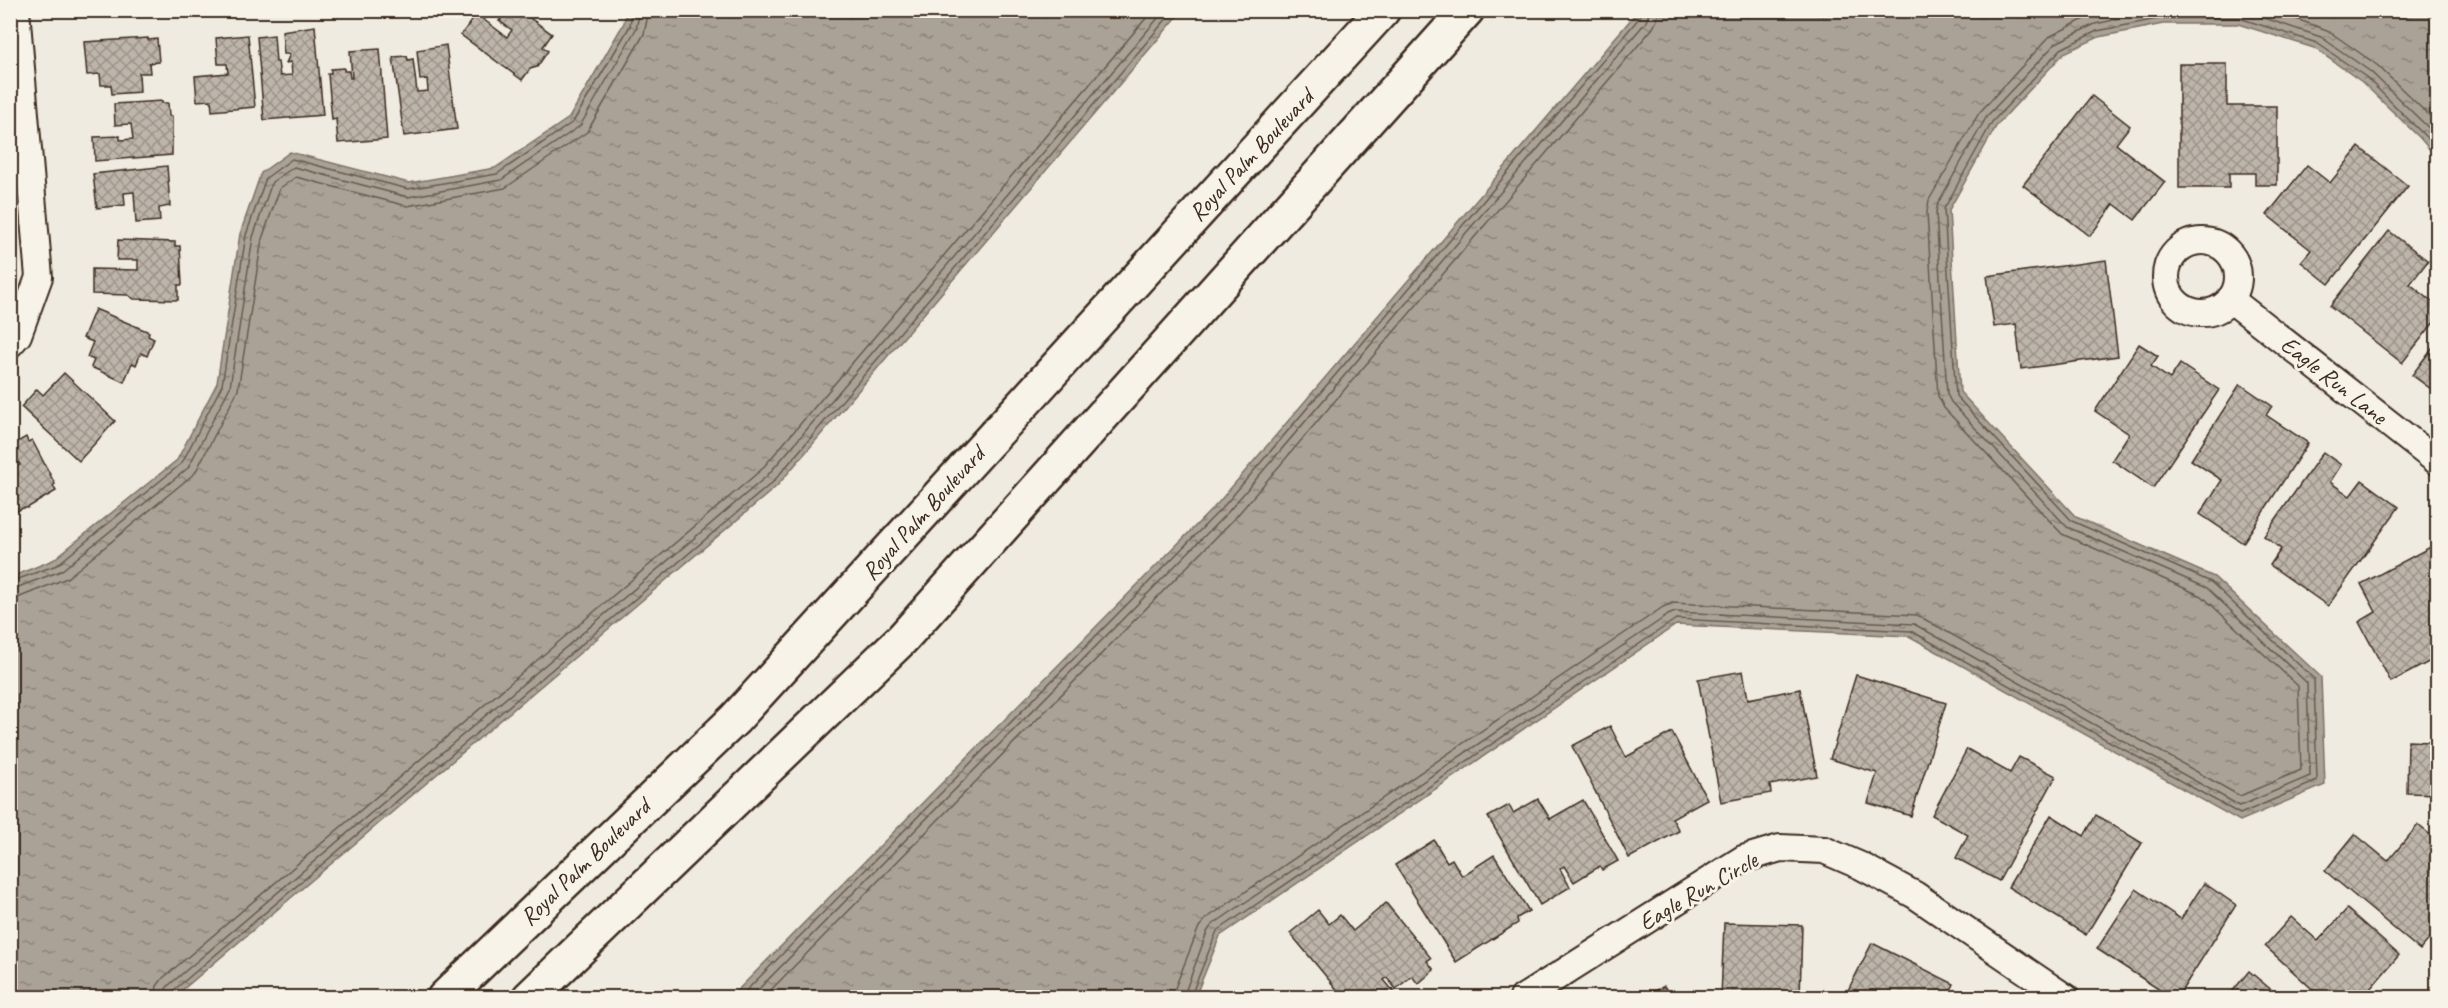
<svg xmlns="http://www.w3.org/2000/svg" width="2448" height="1008" viewBox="0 0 2448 1008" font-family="Caveat,sans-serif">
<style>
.water{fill:url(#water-ripples);stroke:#7e7266;stroke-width:1.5}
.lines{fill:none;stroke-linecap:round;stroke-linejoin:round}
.shore{stroke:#675a4e;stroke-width:1.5}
.building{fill:url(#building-cross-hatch);stroke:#3b2a1e;stroke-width:1.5}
.minor-casing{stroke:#3b2a1e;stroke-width:30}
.primary-casing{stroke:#3b2a1e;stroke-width:38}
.minor{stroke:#f7f3e8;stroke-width:26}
.primary{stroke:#f7f3e8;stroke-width:33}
.labels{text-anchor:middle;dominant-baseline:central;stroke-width:6;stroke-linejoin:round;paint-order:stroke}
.street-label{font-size:24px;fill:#3b2a1e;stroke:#f7f3e8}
</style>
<defs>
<pattern id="water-ripples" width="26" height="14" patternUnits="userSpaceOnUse" patternTransform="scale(1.5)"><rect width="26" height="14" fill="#aaa296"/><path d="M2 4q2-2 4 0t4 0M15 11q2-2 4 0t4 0" fill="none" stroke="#8c847a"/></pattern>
<pattern id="building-cross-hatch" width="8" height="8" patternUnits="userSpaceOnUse" patternTransform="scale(1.5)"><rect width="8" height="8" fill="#bdb5aa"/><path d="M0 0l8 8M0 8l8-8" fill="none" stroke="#9b938a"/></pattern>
</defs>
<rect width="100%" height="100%" fill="#efebe0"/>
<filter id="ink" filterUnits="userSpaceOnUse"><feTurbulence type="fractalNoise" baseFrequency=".0167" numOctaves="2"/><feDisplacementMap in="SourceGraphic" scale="12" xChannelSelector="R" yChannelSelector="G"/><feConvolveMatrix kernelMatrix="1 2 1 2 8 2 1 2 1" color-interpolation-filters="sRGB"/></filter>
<g filter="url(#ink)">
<!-- water -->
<g class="water">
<polygon points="626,11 1182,11 777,486 174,997 11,997 11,577 53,560 177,460 217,383 240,234 261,173 290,152 409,183 495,168 569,118 624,23"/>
<polygon points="1638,11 2437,11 2437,158 2420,138 2362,82 2314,48 2238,24 2163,24 2099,37 2064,53 1997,125 1949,210 1960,392 2076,517 2214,577 2321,677 2325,785 2240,821 1909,636 1676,625 1220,936 1195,997 731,997 1218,503"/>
</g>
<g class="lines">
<!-- shore -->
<g class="shore">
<polyline points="2240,10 2321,37 2371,72 2438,137"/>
<polyline points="2271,10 2327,30 2377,65 2438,124"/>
<polyline points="10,582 57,565 182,463 222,385 246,235 266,178 292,159 408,189 497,174 573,122 630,26 632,10"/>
<polyline points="10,590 61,571 188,468 230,387 253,237 272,182 294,167 408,197 501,180 580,126 636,29 640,10"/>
<polyline points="10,599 20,597 67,578 195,473 238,390 262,239 280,188 296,177 407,206 505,188 587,132 644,34 649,10"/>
<polyline points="155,998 157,986 163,978 761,470 1153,10"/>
<polyline points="164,998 165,990 169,985 767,476 1165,10"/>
<polyline points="171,998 174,990 773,482 1174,10"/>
<polyline points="739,998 1223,507 1640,17 1642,10"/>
<polyline points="750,998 1228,512 1646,22 1650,10"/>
<polyline points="763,998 1235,518 1653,28 1657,20 1659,10"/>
<polyline points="1174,998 1175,988 1199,927 1207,918 1663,607 1672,603 1917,615 2240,796 2301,770 2298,686 2202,596 2062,534 1944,408 1938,396 1927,212 1929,200 1979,113 2049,37 2090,16 2115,10"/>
<polyline points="1183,998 1207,932 1212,925 1668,615 1675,612 1914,624 2240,806 2310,776 2307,683 2207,588 2067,527 1951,402 1947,394 1936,212 1938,203 1987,116 2056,43 2095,24 2161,10"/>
<polyline points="1190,998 1217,931 1676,619 1911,631 2240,814 2317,781 2314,679 2211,582 2072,521 1956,396 1944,209 1992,122 2061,49 2097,31 2162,18 2239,18 2317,43 2366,77 2438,149"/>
</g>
</g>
<!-- building -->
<g class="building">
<polygon points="501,10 519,10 552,34 543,47 548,51 537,67 530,69 522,80 461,35 476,14 507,37 512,30 499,21 501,20 497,16"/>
<polygon points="315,26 323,115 264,120 257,37 274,35 276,62 278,62 280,76 292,75 291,62 286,63 290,54 284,54 282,31"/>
<polygon points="248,35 255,107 212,111 211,100 197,101 195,76 228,73 227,64 218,64 216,38"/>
<polygon points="148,38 148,40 157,39 159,62 149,63 150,73 139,73 140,92 112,94 111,85 101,85 100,74 87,75 84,42"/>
<polygon points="446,45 457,129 404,136 393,57 407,56 408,60 413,59 417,92 428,91 427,79 420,80 417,50"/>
<polygon points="380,49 387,139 338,143 336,119 332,120 328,74 331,74 331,69 344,68 344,71 349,71 350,78 352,78 350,51"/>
<polygon points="2179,64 2227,64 2227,106 2277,106 2277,185 2255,185 2255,173 2229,173 2229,188 2179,188"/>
<polygon points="2092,96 2130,126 2116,144 2165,182 2135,220 2114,204 2090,236 2023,185"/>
<polygon points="162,101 162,103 168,103 169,116 172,116 172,155 95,161 94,137 120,136 120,140 133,139 131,124 115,125 114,104"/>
<polygon points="2359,147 2408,186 2329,284 2301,262 2311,250 2267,215 2307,165 2330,183"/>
<polygon points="167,166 170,206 159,208 160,221 136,223 134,192 124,193 125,205 97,208 93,174"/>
<polygon points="2389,231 2428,261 2410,284 2438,306 2438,317 2402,363 2330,306"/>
<polygon points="118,240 175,242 175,246 180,246 182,285 178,285 178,300 134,299 128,295 92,294 92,269 138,270 138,260 117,260"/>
<polygon points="2106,260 2118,356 2021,369 2016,324 1994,327 1987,276"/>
<polygon points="95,309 149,332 148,336 154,339 147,356 141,353 136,365 132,363 124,382 91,367 94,360 87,357 93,342 83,338"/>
<polygon points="2438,340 2438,394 2412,375"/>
<polygon points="2139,344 2158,356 2151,366 2170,379 2180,364 2219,390 2153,488 2112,460 2129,434 2095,411"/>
<polygon points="64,373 115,421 79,461 21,407 37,389 43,395"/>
<polygon points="2240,384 2272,406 2266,415 2308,443 2243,543 2200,514 2222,480 2191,460"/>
<polygon points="26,437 28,442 32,440 55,484 53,486 56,491 27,508 23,508 10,514 10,464 13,468 20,465 12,451 15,449 12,445"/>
<polygon points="2323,452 2341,465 2330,482 2350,496 2362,480 2399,507 2328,606 2270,565 2281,549 2264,536"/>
<polygon points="2438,543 2438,657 2391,682 2359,622 2376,612 2361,584"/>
<polygon points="1743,671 1748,699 1800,689 1817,776 1770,785 1771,793 1721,802 1698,679"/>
<polygon points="1856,675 1946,703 1911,816 1868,803 1877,773 1830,759"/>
<polygon points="2432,703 2438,703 2438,794 2407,793 2408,741 2432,742"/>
<polygon points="1610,726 1626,757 1672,732 1707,799 1672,818 1679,831 1629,858 1572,746"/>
<polygon points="1967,749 2010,773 2019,757 2056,776 1999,881 1956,858 1968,835 1932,815"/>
<polygon points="1538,799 1550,819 1583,800 1618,861 1602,870 1600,866 1574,882 1564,866 1560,869 1570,887 1540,905 1488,817 1509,805 1513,813"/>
<polygon points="2051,815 2084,836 2096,815 2142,843 2086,935 2008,887"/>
<polygon points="2418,825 2438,841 2438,929 2420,950 2325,871 2355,834 2388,861"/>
<polygon points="1434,840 1447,862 1452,859 1462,876 1494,855 1529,911 1517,918 1518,923 1456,962 1395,865"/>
<polygon points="2204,883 2236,905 2177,998 2172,998 2097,949 2136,889 2181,919"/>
<polygon points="1386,903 1431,958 1427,961 1434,970 1418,984 1412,976 1396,989 1387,978 1384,980 1399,998 1344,998 1290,933 1318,910 1329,924 1340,915 1353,931"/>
<polygon points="2347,909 2399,955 2370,989 2376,995 2374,998 2322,998 2265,946 2291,917 2318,941"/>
<polygon points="1724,923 1802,925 1800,998 1721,998"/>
<polygon points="1872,943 1954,984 1947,998 1844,998"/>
<polygon points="2249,971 2281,998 2227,998"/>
<polygon points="1664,986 1672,998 1650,998 1649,995"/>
</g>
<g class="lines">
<!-- minor casing -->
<g class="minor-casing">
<g id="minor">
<circle cx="2202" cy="277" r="36"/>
<polyline points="2230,299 2438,462"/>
<polyline points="10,344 18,335 39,277 16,10"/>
<polyline points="1523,998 1743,859 1780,848 1824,850 1861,866 1915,895 2066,998"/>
</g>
</g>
<!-- primary casing -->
<g class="primary-casing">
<g id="primary">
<polyline points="444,998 735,719 1383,10"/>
<polyline points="529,998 902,639 1467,10"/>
</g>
</g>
<!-- minor -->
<use href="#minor" class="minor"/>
<!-- primary -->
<use href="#primary" class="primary"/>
</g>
</g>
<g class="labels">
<!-- street labels -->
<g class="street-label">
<text transform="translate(1251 155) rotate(-47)">Royal Palm Boulevard</text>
<text transform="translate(2334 380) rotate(38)">Eagle Run Lane</text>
<text transform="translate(923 513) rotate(-48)">Royal Palm Boulevard</text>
<text transform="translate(585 862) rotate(-44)">Royal Palm Boulevard</text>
<text transform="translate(1698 891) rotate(-30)">Eagle Run Circle</text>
</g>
</g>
<!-- margin -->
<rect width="2448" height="1008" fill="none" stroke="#f7f3e8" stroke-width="36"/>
<rect x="18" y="18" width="2412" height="972" fill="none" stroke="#3b2a1e" stroke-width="2" filter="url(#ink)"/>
</svg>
